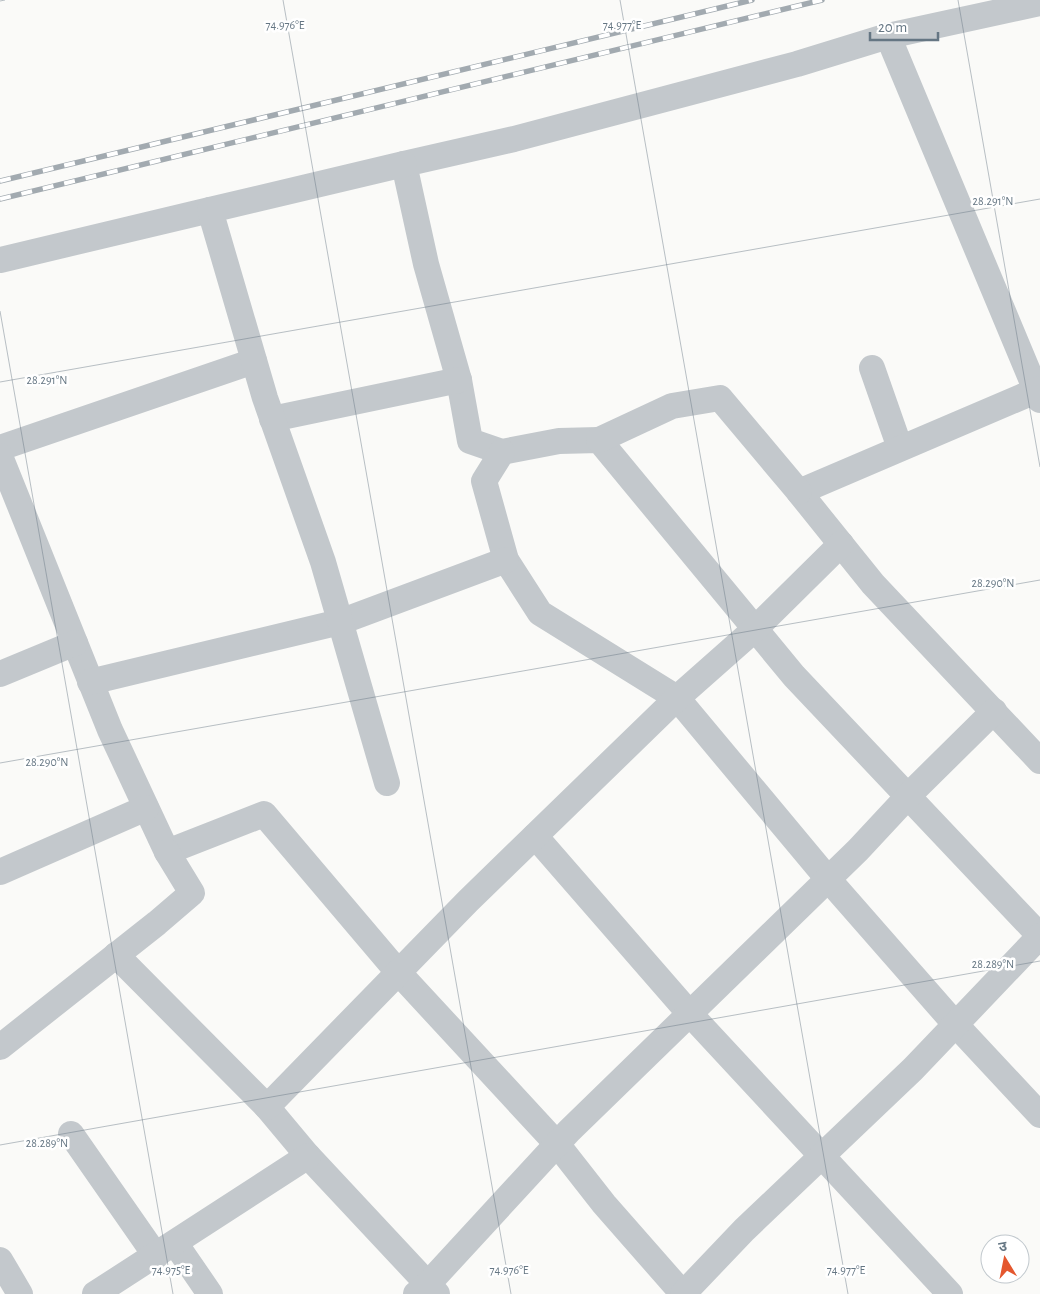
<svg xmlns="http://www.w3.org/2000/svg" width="1040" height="1294" viewBox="0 0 1040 1294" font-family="'Alegreya Sans','Noto Sans Devanagari',sans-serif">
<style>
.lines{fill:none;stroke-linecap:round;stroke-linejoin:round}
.street{stroke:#c3c8cc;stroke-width:26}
.rail-casing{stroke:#a2aab0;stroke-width:5.5}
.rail{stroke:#fff;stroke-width:4;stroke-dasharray:11;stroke-linecap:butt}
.ticks{fill:none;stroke:#657683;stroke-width:1;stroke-opacity:0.45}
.ticks-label{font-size:12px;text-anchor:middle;fill:#657683;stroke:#fff;stroke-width:5;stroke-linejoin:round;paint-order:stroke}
</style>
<rect width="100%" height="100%" fill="#fafaf8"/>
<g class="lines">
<!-- street -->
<g class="street">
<polyline points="1040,3 888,36 797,64 514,139 404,164 426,264 459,380 470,441 502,452 559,441 599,440 794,676 1040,936"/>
<polyline points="888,36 1040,400"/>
<polyline points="0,260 210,210"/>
<polyline points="872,368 900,448"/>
<polyline points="1040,389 799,492 873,584 1040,761"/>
<polyline points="272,419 459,380"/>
<polyline points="599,440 672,406 720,398 799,492"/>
<polyline points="0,448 254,361"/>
<polyline points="502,452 484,481 506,560 540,613 677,698 828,879 956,1025 1040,1115"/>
<polyline points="0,456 110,730 167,852 264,814 398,972 557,1144 604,1204 683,1294"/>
<polyline points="0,674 75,643"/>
<polyline points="90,682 340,622 506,560"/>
<polyline points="387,783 323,562 265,398 210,210 404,164"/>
<polyline points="535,836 690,1014 950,1294"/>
<polyline points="0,872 146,808"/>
<polyline points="116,955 267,1107 308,1156 437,1294"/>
<polyline points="0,1047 157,923 192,893 167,852"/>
<polyline points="267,1107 468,901 677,698 755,629 841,544"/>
<polyline points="71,1134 156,1256"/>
<polyline points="175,1243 210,1294"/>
<polyline points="0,1260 20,1294"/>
<polyline points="95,1294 308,1156"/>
<polyline points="416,1294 428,1284 569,1131 858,850 912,792 994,711"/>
<polyline points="683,1294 744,1230 913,1069 1040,936"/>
</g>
<!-- rail casing -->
<g class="rail-casing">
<g id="rail">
<polyline points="0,181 752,0"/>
<polyline points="0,199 822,0"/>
</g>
</g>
<!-- rail -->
<use href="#rail" class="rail"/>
</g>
<!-- ticks -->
<path class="ticks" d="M283,0l228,1294M620,0l228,1294M958,0l82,467M0,1l5,-1M0,311l173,983M0,382l1040,-183M0,763l1040,-183M0,1145l1040,-184"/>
<g class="ticks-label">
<text x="285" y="29">74.976°E</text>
<text x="622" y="29">74.977°E</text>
<text x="993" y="205">28.291°N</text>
<text x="47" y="384">28.291°N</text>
<text x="993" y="587">28.290°N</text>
<text x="47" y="766">28.290°N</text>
<text x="993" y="968">28.289°N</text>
<text x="47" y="1147">28.289°N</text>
<text x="171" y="1274">74.975°E</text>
<text x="509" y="1274">74.976°E</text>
<text x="846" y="1274">74.977°E</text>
</g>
<!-- north arrow -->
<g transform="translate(1005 1259) rotate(350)"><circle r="24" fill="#ffffff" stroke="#c1c8cd"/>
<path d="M0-4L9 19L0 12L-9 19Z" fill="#e4572e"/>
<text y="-8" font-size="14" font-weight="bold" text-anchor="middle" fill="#657683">उ</text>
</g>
<!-- scale -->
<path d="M870 32v8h68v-8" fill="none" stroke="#657683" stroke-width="2.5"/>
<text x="878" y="32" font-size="15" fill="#657683" stroke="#ffffff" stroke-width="4" paint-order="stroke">20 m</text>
</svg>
